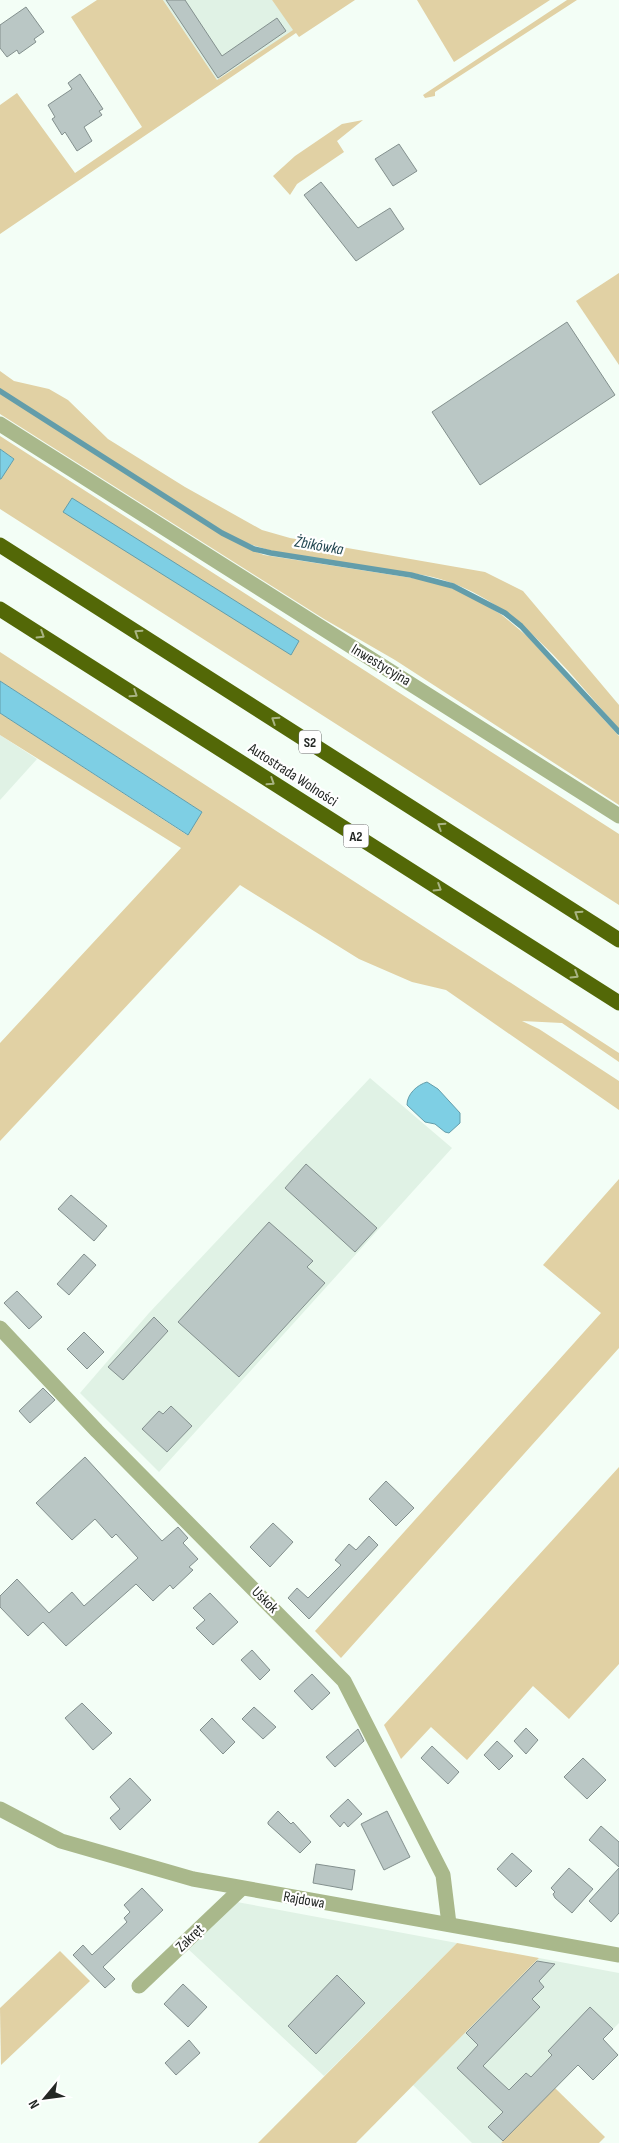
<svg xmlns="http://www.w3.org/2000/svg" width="619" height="2143" viewBox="0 0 619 2143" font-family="'Sofia Sans Condensed',sans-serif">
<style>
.built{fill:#e0f2e5}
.green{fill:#e1d1a4}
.water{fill:#7ecfe4;stroke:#639daa}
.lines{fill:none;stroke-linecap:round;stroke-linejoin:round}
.stream{stroke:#639daa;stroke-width:5.5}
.building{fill:#bac7c5;stroke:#83908e}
.street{stroke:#a9b88b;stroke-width:15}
.highway{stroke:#536807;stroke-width:15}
.oneway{stroke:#a9b483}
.labels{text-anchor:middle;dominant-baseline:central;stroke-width:4.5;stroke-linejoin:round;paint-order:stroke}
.shield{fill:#fff;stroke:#656866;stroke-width:1}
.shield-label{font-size:14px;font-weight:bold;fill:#232724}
.street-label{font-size:15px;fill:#232724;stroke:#fff}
.water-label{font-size:16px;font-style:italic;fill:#20454f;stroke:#fff}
</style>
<rect width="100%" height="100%" fill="#f3fef6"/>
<!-- built -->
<g class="built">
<polygon points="163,0 272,0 294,30 217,80"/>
<polygon points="0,735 37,759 0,800"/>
<polygon points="370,1078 452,1148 159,1472 80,1393 149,1313"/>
<polygon points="237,1902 457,1943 324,2076 187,1948"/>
<polygon points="539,1958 619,1973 619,2023 501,2143 472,2143 413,2085"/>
</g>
<!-- green -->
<g class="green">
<polygon points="97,0 163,0 217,80 293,30 272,0 355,0 299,37 296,33 0,234 0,105 17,93 75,173 142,127 71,17"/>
<polygon points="417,0 550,0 454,62"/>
<polygon points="567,0 577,0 435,92 435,96 425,98 423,95"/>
<polygon points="363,120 337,141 344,152 297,184 290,195 273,176 295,156 342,124"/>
<polygon points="619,273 619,365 576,301"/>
<path d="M0,371l14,10 35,8 19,11 40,39 77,48 77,43 28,8 195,34 38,19 96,114v24c-49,-55 -98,-122 -170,-147 -21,-8 -45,-10 -67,-13 -50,-7 -101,-11 -148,-31l-234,-148z"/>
<polygon points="0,393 214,530 249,549 264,555 425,580 454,589 477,600 502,615 528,637 619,736 619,805 395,660 324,619 0,414"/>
<polygon points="0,436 619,834 619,905 0,509 0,479 14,459 0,449"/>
<polygon points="0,652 619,1053 619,1062 562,1023 522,1021 539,1029 619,1081 619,1110 446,990 412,982 359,959 240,885 0,1141 0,1043 181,848 0,735 0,713 187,835 202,812 0,681"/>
<polygon points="619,1179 619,1348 341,1658 315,1631 601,1313 543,1265"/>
<polygon points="619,1467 619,1664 569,1719 533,1686 467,1760 431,1727 401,1759 384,1725"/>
<polygon points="457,1943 539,1958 356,2143 258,2143"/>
<polygon points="60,1951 90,1981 1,2065 0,2008"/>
<polygon points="555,2088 605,2137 599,2143 501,2143"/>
</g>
<!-- water -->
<g class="water">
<polygon points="0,449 14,459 1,479 0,479"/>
<polygon points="72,498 299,641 291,655 63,512"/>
<polygon points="0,681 202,812 188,835 0,713"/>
<path d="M427,1082l11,7 22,24v10l-11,10 -4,-1 -10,-8 -10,-2 -18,-17c0,-11 10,-20 20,-23z"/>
</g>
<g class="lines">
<!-- stream -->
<polyline class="stream" points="0,391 222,533 254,549 271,553 411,575 453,586 505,613 521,626 619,732"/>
</g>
<!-- building -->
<g class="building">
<polygon points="166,0 185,0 222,56 277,18 286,31 218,78"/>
<polygon points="26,7 44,32 34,39 36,42 19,54 17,50 7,57 0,48 0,25"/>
<polygon points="80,74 103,109 99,111 102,115 84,127 92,141 77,151 65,132 62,135 52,119 55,117 48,105 72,89 68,83"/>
<polygon points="399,144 417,171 393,186 375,159"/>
<polygon points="321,182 358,228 390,208 404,229 356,261 304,195"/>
<polygon points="567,322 615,395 480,485 432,412"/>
<polygon points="306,1164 377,1228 355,1252 285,1188"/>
<polygon points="71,1195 107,1226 94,1241 58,1209"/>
<polygon points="269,1222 313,1261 307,1267 325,1283 239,1377 178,1322"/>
<polygon points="84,1254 96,1265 69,1295 57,1284"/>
<polygon points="17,1291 42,1317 29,1329 4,1303"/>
<polygon points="154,1317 168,1331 123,1380 108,1367"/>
<polygon points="84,1332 104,1352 87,1369 67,1349"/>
<polygon points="43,1388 55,1400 30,1423 19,1411"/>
<polygon points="171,1406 192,1426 167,1452 142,1429 159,1411 163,1414"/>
<polygon points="85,1457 162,1541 178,1527 188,1538 183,1543 198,1559 189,1567 193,1570 173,1589 170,1585 153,1601 136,1584 66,1646 43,1622 28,1636 0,1607 0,1596 17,1579 49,1613 72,1592 84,1606 138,1558 116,1534 112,1538 95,1519 72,1540 36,1503"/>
<polygon points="386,1481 414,1508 396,1526 369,1499"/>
<polygon points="273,1523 293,1542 270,1567 250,1547"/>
<polygon points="369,1536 378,1545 309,1619 288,1598 297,1588 308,1598 341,1565 335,1560 349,1544 356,1550"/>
<polygon points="210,1593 238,1622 213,1645 196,1628 205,1620 193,1608"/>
<polygon points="252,1650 270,1670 260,1680 241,1660"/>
<polygon points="312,1674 330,1693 312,1710 294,1691"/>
<polygon points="82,1703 112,1733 93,1750 65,1718"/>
<polygon points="254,1707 276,1727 263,1739 242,1719"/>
<polygon points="212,1718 235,1742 223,1754 200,1730"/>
<polygon points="526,1728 538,1740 526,1754 514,1741"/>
<polygon points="358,1729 364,1741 335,1767 326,1757"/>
<polygon points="497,1741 513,1756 499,1770 484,1755"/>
<polygon points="432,1746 459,1772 448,1784 421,1758"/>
<polygon points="583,1758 606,1780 587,1799 564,1777"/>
<polygon points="130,1778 151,1800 120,1830 110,1818 120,1809 110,1797"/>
<polygon points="348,1799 362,1814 348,1827 344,1822 340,1827 330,1816"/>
<polygon points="278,1811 291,1824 293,1822 311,1842 300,1853 268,1824 268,1822"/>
<polygon points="387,1811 410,1857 384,1870 361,1824"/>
<polygon points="601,1826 619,1842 619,1867 589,1840"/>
<polygon points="512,1853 532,1871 516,1887 497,1869"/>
<polygon points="316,1864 355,1870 352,1890 313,1883"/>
<polygon points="569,1868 593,1889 572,1913 555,1898 553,1894 555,1892 551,1888"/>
<polygon points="619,1868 619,1913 611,1922 589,1901"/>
<polygon points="142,1888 163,1910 103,1967 115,1979 105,1988 73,1955 83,1945 92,1955 127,1922 124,1918 130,1912 124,1905"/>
<polygon points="537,1961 555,1964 539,1981 544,1987 532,1999 540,2007 483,2066 509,2090 526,2073 531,2077 552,2055 548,2051 590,2007 613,2029 603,2039 618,2055 593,2080 578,2065 503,2141 488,2127 503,2112 457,2068 478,2045 466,2033"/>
<polygon points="337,1975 365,2003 316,2054 288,2026"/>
<polygon points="183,1984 207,2007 188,2027 164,2004"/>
<polygon points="189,2040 200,2053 176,2075 165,2063"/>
</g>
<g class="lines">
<!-- street -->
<g class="street">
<polyline points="0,424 619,816"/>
<polyline points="0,1328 97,1431 344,1681 443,1875 449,1924"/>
<polyline points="0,1809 61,1841 193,1879 619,1955"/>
<polyline points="139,1986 241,1889"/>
</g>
<!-- highway -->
<g class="highway">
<polyline points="0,545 619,940"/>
<polyline points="0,609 619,1003"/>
</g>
</g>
<!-- one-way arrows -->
<defs><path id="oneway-chevron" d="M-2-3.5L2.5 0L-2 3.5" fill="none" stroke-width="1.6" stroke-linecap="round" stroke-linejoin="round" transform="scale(1.25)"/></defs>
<g class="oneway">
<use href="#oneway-chevron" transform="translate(138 633) rotate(-147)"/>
<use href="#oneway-chevron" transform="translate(41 635) rotate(32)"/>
<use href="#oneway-chevron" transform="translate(134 694) rotate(33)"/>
<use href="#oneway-chevron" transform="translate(275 720) rotate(-147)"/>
<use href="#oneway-chevron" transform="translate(271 782) rotate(33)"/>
<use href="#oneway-chevron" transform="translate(441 826) rotate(-147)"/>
<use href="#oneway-chevron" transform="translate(438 888) rotate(32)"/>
<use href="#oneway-chevron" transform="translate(578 914) rotate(-147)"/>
<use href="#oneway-chevron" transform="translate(575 975) rotate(32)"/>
</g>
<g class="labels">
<!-- shield labels -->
<g class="shield">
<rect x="299" y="730.5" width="22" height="23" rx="4"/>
<rect x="343.5" y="824.5" width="25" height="23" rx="4"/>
</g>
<g class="shield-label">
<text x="310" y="742">S2</text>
<text x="356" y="836">A2</text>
</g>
<!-- street labels -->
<g class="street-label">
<text transform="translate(381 665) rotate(31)">Inwestycyjna</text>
<text transform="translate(293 775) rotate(33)">Autostrada Wolności</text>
<text transform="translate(265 1600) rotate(45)">Uskok</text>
<text transform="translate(304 1900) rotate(10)">Rajdowa</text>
<text transform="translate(190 1938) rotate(-44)">Zakręt</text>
</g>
<!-- water labels -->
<g class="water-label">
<text transform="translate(319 546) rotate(10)">Żbikówka</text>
</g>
</g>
<!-- north arrow -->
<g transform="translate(45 2098) rotate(241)" stroke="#ffffff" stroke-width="4" paint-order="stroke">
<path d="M0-4L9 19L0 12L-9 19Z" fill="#232724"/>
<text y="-8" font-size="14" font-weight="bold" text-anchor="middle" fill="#232724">N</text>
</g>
</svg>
